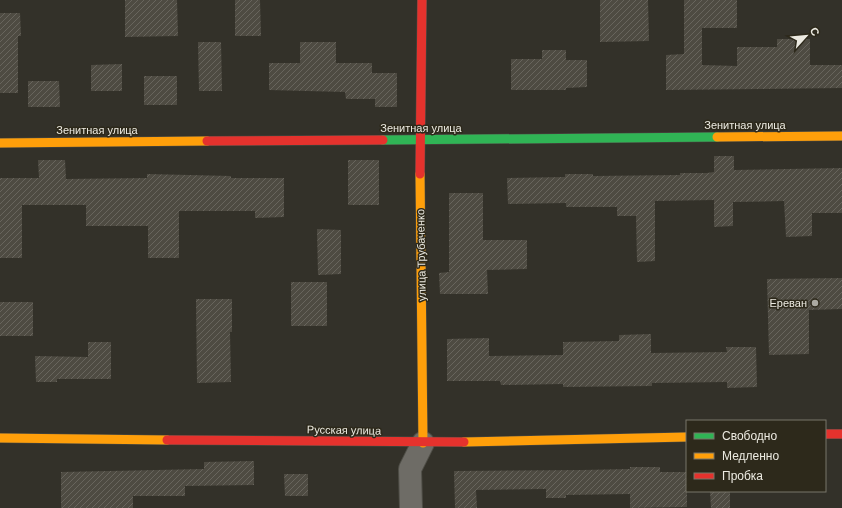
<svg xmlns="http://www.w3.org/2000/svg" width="842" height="508" viewBox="0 0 842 508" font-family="Arial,sans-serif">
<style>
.building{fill:url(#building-hatch)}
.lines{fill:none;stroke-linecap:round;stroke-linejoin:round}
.street-casing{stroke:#504f48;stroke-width:24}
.fast-casing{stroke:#504f48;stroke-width:10}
.slow-casing{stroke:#504f48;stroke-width:10}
.jam-casing{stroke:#504f48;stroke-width:10}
.street{stroke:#6e6c66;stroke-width:22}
.fast{stroke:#30b455;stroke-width:9}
.slow{stroke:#ff9f0a;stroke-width:9}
.jam{stroke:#e5322d;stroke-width:9}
.poi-dot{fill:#aba9a1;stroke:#2d291b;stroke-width:1.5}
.labels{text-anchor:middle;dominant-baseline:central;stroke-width:3;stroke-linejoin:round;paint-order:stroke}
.street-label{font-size:11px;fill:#eceae1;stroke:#2d291b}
.poi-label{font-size:11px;fill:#eceae1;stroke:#2d291b;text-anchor:end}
</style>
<defs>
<pattern id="building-hatch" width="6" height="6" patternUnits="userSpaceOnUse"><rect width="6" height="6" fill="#4e4b42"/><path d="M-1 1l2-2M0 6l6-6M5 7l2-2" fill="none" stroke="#68655d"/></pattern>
</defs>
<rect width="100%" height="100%" fill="#333129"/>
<!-- building -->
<g class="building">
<polygon points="125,0 177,0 178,36 125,37"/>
<polygon points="235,0 260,0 261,36 235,36"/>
<polygon points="600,0 648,0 649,41 600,42"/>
<polygon points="684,0 737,0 737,28 702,28 702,65 737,66 737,47 777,47 777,39 810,39 810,65 842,65 842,88 666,90 666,55 684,54"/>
<polygon points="0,13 20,13 21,36 18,36 18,93 0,93"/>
<polygon points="198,42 221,42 222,91 199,91"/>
<polygon points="300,42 336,42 336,63 372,63 372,73 397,73 397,107 375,107 375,99 346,99 345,92 269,90 269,63 300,63"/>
<polygon points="542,50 566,50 566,60 587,60 587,87 566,88 566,90 511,90 511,59 542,59"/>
<polygon points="122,64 122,91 91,91 91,65"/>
<rect x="144" y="76" width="33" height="29"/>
<polygon points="28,81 59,81 60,107 28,107"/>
<polygon points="714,156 734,156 734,170 842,168 842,213 812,213 812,236 786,237 784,201 733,202 733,226 714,227 714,200 655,201 655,261 637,262 636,216 617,216 617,207 566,207 566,203 508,204 507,178 565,177 565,174 593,174 593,176 680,175 680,173 707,173 714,172"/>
<polygon points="38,160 65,160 66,179 147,178 147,174 231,176 231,178 284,178 284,217 255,218 255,211 179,211 179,258 148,258 148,226 86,226 86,205 22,205 22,258 0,258 0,178 39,178"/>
<rect x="348" y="160" width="31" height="45"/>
<polygon points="449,193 483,193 483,240 527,240 527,269 487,270 488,294 440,294 439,273 449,272"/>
<polygon points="317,229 341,230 341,274 318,275"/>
<polygon points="842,278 842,309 809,310 809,354 769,355 767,279"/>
<rect x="291" y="282" width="36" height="44"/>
<polygon points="196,299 232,299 232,332 230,332 231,382 197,383"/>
<rect x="0" y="302" width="33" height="34"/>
<polygon points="651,334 651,353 727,352 726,347 756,347 757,387 727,388 727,382 652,383 652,386 563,387 563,384 501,385 500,381 447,381 447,339 489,338 489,356 563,355 563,342 619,341 619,335"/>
<polygon points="88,342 111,342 111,379 57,379 57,382 36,382 35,356 88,357"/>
<polygon points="254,461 254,485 185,486 185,496 133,496 133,508 61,508 61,472 204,469 204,462"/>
<polygon points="630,467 660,467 660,472 687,472 687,507 630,508 630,494 566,495 566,498 546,498 546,489 476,490 477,508 455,508 454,471 582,470 630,469"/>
<polygon points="284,474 308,474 308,496 285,496"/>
<polygon points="710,491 730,491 730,508 711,508"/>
</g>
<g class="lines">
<!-- street casing -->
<g class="street-casing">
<polyline id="street" points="411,508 410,469 423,443"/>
</g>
<!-- fast casing -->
<g class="fast-casing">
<polyline id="fast" points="383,140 717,137"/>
</g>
<!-- slow casing -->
<g class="slow-casing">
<g id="slow">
<polyline points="717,137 842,136"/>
<polyline points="0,143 207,141"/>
<polyline points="420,174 423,443"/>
<polyline points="0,438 167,440"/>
<polyline points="464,442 687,437"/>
</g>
</g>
<!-- jam casing -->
<g class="jam-casing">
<g id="jam">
<polyline points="207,141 383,140"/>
<polyline points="420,174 422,0"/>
<polyline points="825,434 842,434"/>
<polyline points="167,440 464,442"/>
</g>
</g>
<!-- street -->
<use href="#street" class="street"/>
<!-- fast -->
<use href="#fast" class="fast"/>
<!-- slow -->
<use href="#slow" class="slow"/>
<!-- jam -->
<use href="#jam" class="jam"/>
</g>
<!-- markers -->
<circle class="poi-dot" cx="815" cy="303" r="4"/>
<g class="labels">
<!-- street labels -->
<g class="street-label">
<text x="745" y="125">Зенитная улица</text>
<text x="421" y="128">Зенитная улица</text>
<text x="97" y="130">Зенитная улица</text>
<text transform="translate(421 255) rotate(-91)">улица Трубаченко</text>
<text transform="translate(344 430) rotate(1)">Русская улица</text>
</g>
<!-- poi labels -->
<g class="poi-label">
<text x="807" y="303">Ереван</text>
</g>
</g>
<!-- legend -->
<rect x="686" y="420" width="140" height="72" fill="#2d291b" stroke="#79766a"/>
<rect x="694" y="433" width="20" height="6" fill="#30b455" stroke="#79766a"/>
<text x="722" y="440" font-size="12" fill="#eceae1">Свободно</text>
<rect x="694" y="453" width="20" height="6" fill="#ff9f0a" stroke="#79766a"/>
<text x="722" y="460" font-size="12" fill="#eceae1">Медленно</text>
<rect x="694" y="473" width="20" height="6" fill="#e5322d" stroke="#79766a"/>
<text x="722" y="480" font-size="12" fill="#eceae1">Пробка</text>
<!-- north arrow -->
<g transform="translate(806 36) rotate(63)" stroke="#2d291b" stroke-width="3" paint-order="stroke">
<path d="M0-3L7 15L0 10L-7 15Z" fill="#eceae1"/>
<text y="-6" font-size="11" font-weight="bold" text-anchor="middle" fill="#eceae1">С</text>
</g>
</svg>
